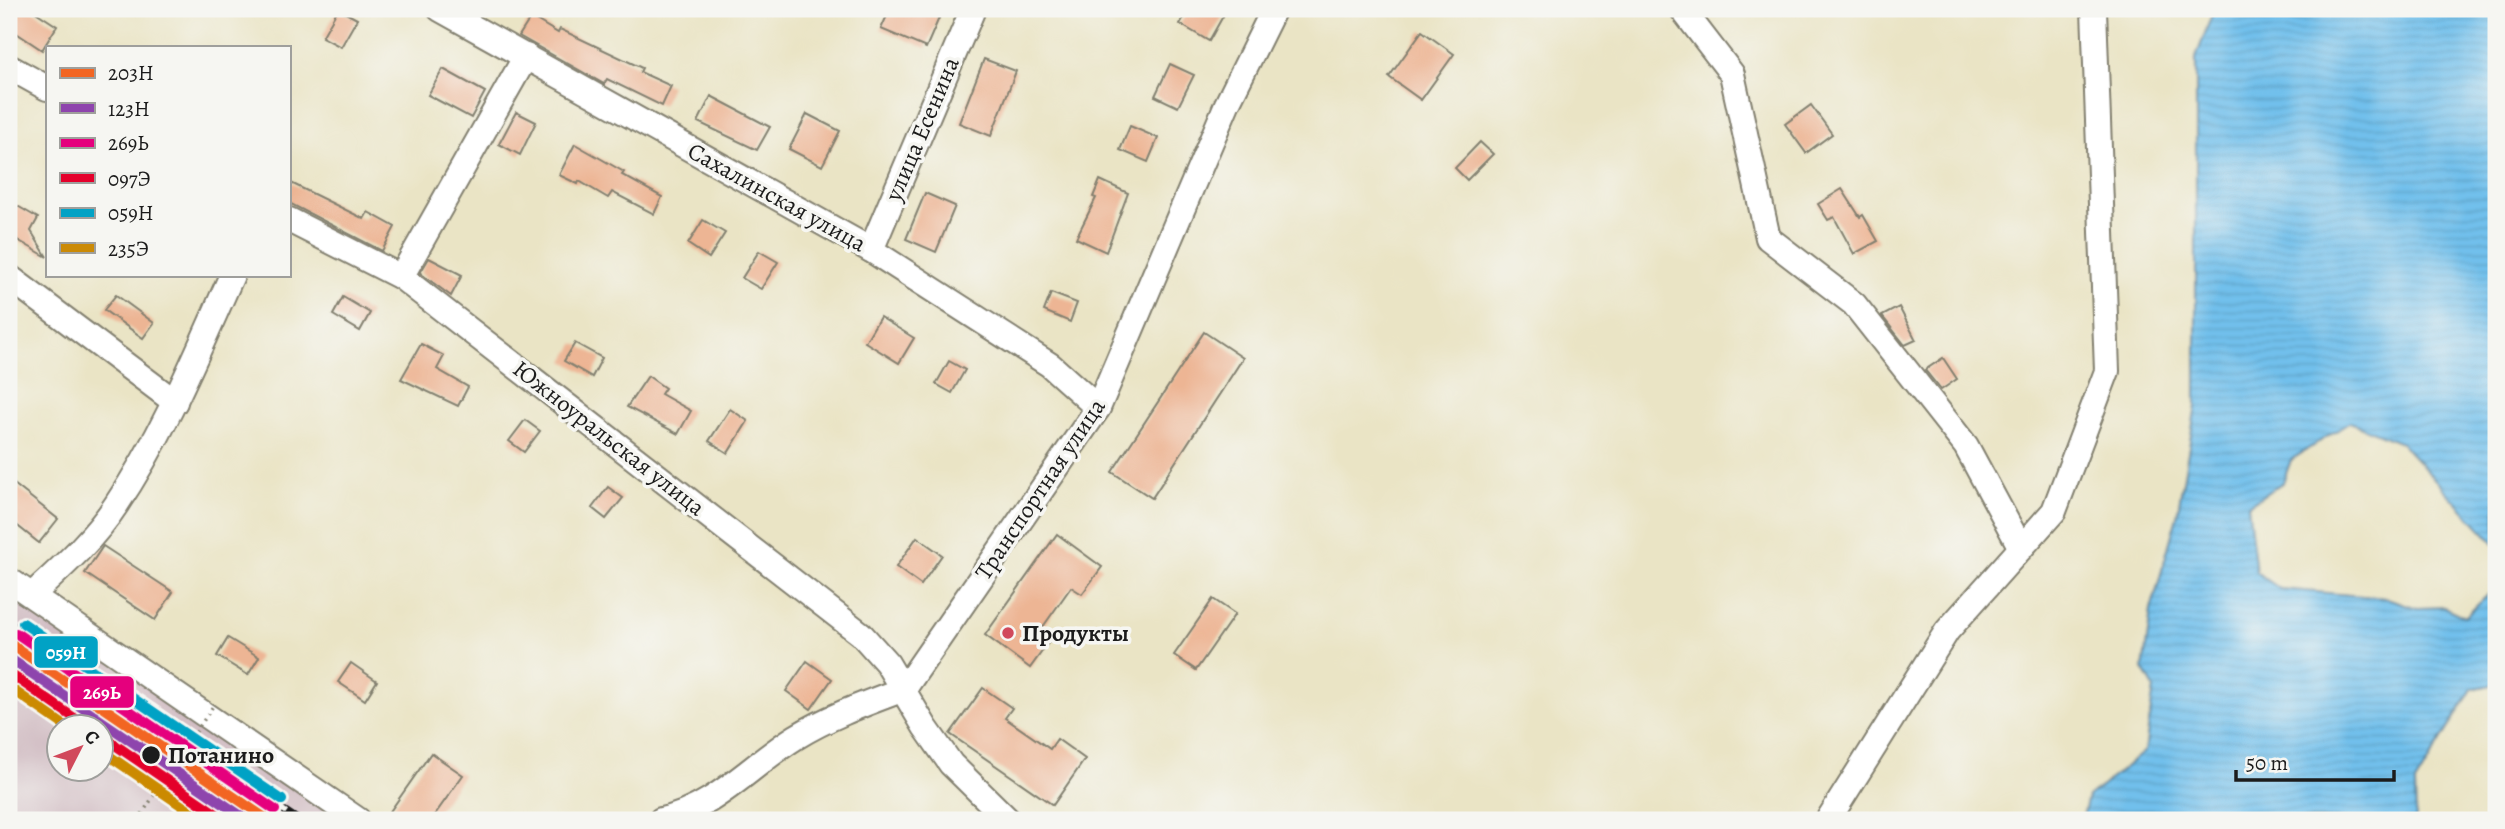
<svg xmlns="http://www.w3.org/2000/svg" width="2505" height="829" viewBox="0 0 2505 829" font-family="Alegreya,serif">
<style>
.railway{fill:#d2bec4;fill-rule:evenodd}
.water{fill:url(#water-rules);stroke:#466e84;stroke-width:2}
.building{fill:#edb594}
.lines{fill:none;stroke-linecap:round;stroke-linejoin:round}
.minor-casing{stroke:#838070;stroke-width:28}
.path{stroke:#838070;stroke-width:3.5;stroke-dasharray:2 5;stroke-linecap:butt}
.minor{stroke:#fff;stroke-width:24}
.rail-casing{stroke:#1c1c1c;stroke-width:8}
.rail{stroke:#f6f6f2;stroke-width:5;stroke-dasharray:16;stroke-linecap:butt}
.path-bridge{stroke:#838070;stroke-width:3.5;stroke-dasharray:2 5;stroke-linecap:butt}
.rail-1-casing{stroke:#f6f6f2;stroke-width:16}
.rail-2-casing{stroke:#f6f6f2;stroke-width:16}
.rail-3-casing{stroke:#f6f6f2;stroke-width:16}
.rail-4-casing{stroke:#f6f6f2;stroke-width:16}
.rail-5-casing{stroke:#f6f6f2;stroke-width:16}
.rail-6-casing{stroke:#f6f6f2;stroke-width:16}
.rail-1{stroke:#f26522;stroke-width:10}
.rail-2{stroke:#8e44ad;stroke-width:10}
.rail-3{stroke:#e5007d;stroke-width:10}
.rail-4{stroke:#e4002b;stroke-width:10}
.rail-5{stroke:#01a2c5;stroke-width:10}
.rail-6{stroke:#cb8a06;stroke-width:10}
.poi-dot{fill:#d1495b;stroke:#f6f6f2;stroke-width:2.5}
.stop-dot{fill:#1c1c1c;stroke:#f6f6f2;stroke-width:2.5}
.labels{text-anchor:middle;dominant-baseline:central;stroke-width:7;stroke-linejoin:round;paint-order:stroke}
.street-label{font-size:24px;fill:#1c1c1c;stroke:#f6f6f2}
.poi-label{font-size:24px;font-weight:bold;fill:#1c1c1c;stroke:#f6f6f2;text-anchor:start}
.stop-label{font-size:24px;font-weight:bold;fill:#1c1c1c;stroke:#f6f6f2;text-anchor:start}
.line-badge{stroke:#f6f6f2;stroke-width:2.5}
.badge-label{font-size:19px;text-anchor:middle;font-weight:bold;fill:#fff}
</style>
<defs>
<pattern id="water-rules" width="6" height="5" patternUnits="userSpaceOnUse" patternTransform="scale(1.75)"><rect width="6" height="5" fill="#71c0ec"/><path d="M0 2.5h6" fill="none" stroke="#61a4ca"/></pattern>
</defs>
<rect width="100%" height="100%" fill="#f6f6f2"/>
<filter id="ink" filterUnits="userSpaceOnUse"><feTurbulence type="fractalNoise" baseFrequency=".0143" numOctaves="2"/><feDisplacementMap in="SourceGraphic" scale="14" xChannelSelector="R" yChannelSelector="G"/><feConvolveMatrix kernelMatrix="1 2 1 2 8 2 1 2 1" color-interpolation-filters="sRGB"/></filter>
<filter id="wash" filterUnits="userSpaceOnUse"><feTurbulence type="fractalNoise" baseFrequency=".00686" numOctaves="4" result="noise"/><feDisplacementMap in="SourceGraphic" scale="28" xChannelSelector="R" yChannelSelector="G"/><feGaussianBlur stdDeviation="1.57" result="paint"/><feColorMatrix in="noise" values="0 0 0 0 0 0 0 0 0 0 0 0 0 0 0 0 0 1.4 0 .05"/><feComposite in="paint" operator="in"/></filter>
<g filter="url(#wash)">
<rect width="100%" height="100%" fill="#eae4c5"/>
<!-- railway -->
<path class="railway" d="M9,591l332,229h-332zM60,728h42v42h-42z"/>
<!-- water -->
<polygon class="water" points="2214,9 2496,9 2496,545 2401,443 2350,422 2291,460 2283,482 2248,505 2256,572 2280,589 2387,598 2417,608 2444,607 2465,617 2496,587 2496,684 2472,689 2415,784 2416,820 2082,820 2088,797 2145,751 2154,688 2143,669 2151,610 2177,516 2196,406 2196,58"/>
<g id="blocks">
<!-- building -->
<g class="building">
<polygon points="21,9 31,9 57,26 42,50 9,28"/>
<polygon points="338,9 357,19 341,47 322,37"/>
<polygon points="890,9 917,9 939,18 926,48 881,29"/>
<polygon points="1189,9 1227,9 1209,41 1180,24"/>
<polygon points="531,17 558,33 560,29 642,68 640,72 671,86 662,106 607,79 604,84 519,36"/>
<polygon points="1422,31 1454,54 1421,100 1389,77"/>
<polygon points="984,59 1016,71 991,136 959,123"/>
<polygon points="1170,64 1194,75 1178,107 1155,96"/>
<polygon points="443,69 485,92 471,118 428,95"/>
<polygon points="711,96 770,127 757,150 698,122"/>
<polygon points="1811,105 1832,134 1806,153 1785,124"/>
<polygon points="516,112 536,122 520,155 499,144"/>
<polygon points="807,114 840,131 822,166 789,149"/>
<polygon points="1130,126 1158,138 1148,162 1120,150"/>
<polygon points="1480,142 1493,154 1467,180 1455,168"/>
<polygon points="575,144 624,172 622,175 662,197 654,214 612,192 608,198 579,181 578,184 559,175"/>
<polygon points="1100,180 1128,193 1106,252 1076,238 1096,198 1093,197"/>
<polygon points="289,182 364,219 368,212 395,227 382,251 289,203"/>
<polygon points="1842,189 1860,217 1863,215 1878,241 1854,254 1834,217 1828,220 1818,204"/>
<polygon points="925,193 955,206 936,252 906,239"/>
<polygon points="9,201 38,218 31,231 47,257 9,235"/>
<polygon points="703,220 725,233 709,258 688,244"/>
<polygon points="759,251 778,262 761,289 742,278"/>
<polygon points="429,258 462,275 451,296 420,273"/>
<polygon points="1051,293 1077,303 1070,322 1044,311"/>
<polygon points="116,295 154,323 143,338 104,310"/>
<polygon points="343,297 370,313 360,331 333,315"/>
<polygon points="1899,307 1916,340 1905,345 1882,316"/>
<polygon points="880,317 914,338 899,363 865,342"/>
<polygon points="1204,332 1243,358 1152,498 1112,472"/>
<polygon points="575,343 602,358 592,377 564,361"/>
<polygon points="421,344 444,356 437,369 468,387 458,406 401,379"/>
<polygon points="1943,358 1957,379 1941,390 1925,370"/>
<polygon points="949,361 965,370 952,393 936,384"/>
<polygon points="648,376 665,388 661,394 691,411 678,434 627,407"/>
<polygon points="730,409 748,421 728,453 709,441"/>
<polygon points="525,420 540,431 524,452 509,441"/>
<polygon points="9,480 58,519 39,543 9,519"/>
<polygon points="608,487 623,498 606,519 592,508"/>
<polygon points="1057,534 1102,567 1082,594 1071,587 1040,631 1051,639 1030,668 985,635"/>
<polygon points="917,537 942,555 921,585 896,567"/>
<polygon points="103,546 173,592 155,620 85,573"/>
<polygon points="1213,599 1235,614 1196,670 1174,655"/>
<polygon points="228,638 259,657 248,675 217,656"/>
<polygon points="807,661 832,679 811,709 786,691"/>
<polygon points="351,663 377,681 365,700 338,682"/>
<polygon points="983,688 1012,708 1005,718 1050,749 1057,739 1085,759 1053,805 950,734"/>
<polygon points="431,753 463,775 431,820 384,820"/>
</g>
</g>
</g>
<g filter="url(#ink)">
<use href="#blocks" fill-opacity="0" stroke="#838070" stroke-width="2"/>
<g class="lines">
<!-- minor casing -->
<g class="minor-casing">
<g id="minor">
<polyline points="440,9 871,250 1050,365 1098,408"/>
<polyline points="1682,9 1732,74 1768,238 1854,304 1966,446 2021,548"/>
<polyline points="9,67 47,88"/>
<polyline points="289,220 401,277 861,634 887,663 925,727 951,764 1008,820"/>
<polyline points="871,250 973,9"/>
<polyline points="9,277 175,402"/>
<polyline points="401,277 526,56"/>
<polyline points="9,580 358,820"/>
<path d="M32,595c29,-27 62,-56 84,-90 48,-71 81,-152 116,-230"/>
<polyline points="904,689 1098,408 1227,104 1274,9"/>
<path d="M661,820c52,-10 91,-56 135,-83 34,-21 71,-34 108,-48"/>
<polyline points="1828,820 1947,631 2054,511 2107,371 2094,9"/>
</g>
</g>
<!-- path -->
<polyline class="path" points="110,729 171,770"/>
<!-- minor -->
<use href="#minor" class="minor"/>
<!-- rail casing -->
<g class="rail-casing">
<polyline id="rail" points="9,623 298,820"/>
</g>
<!-- rail -->
<use href="#rail" class="rail"/>
<!-- path-bridge -->
<polyline class="path-bridge" points="138,820 215,703"/>
<!-- rail-1 casing -->
<g class="rail-1-casing">
<polyline id="rail-1" points="9,643 268,820"/>
</g>
<!-- rail-2 casing -->
<g class="rail-2-casing">
<polyline id="rail-2" points="9,658 247,820"/>
</g>
<!-- rail-3 casing -->
<g class="rail-3-casing">
<polyline id="rail-3" points="16,633 275,810"/>
</g>
<!-- rail-4 casing -->
<g class="rail-4-casing">
<g id="rail-4">
<polyline points="9,673 89,728"/>
<polyline points="102,736 225,820"/>
</g>
</g>
<!-- rail-5 casing -->
<g class="rail-5-casing">
<polyline id="rail-5" points="23,623 282,800"/>
</g>
<!-- rail-6 casing -->
<g class="rail-6-casing">
<g id="rail-6">
<polyline points="9,687 68,728"/>
<polyline points="102,751 203,820"/>
</g>
</g>
<!-- rail-1 -->
<use href="#rail-1" class="rail-1"/>
<!-- rail-2 -->
<use href="#rail-2" class="rail-2"/>
<!-- rail-3 -->
<use href="#rail-3" class="rail-3"/>
<!-- rail-4 -->
<use href="#rail-4" class="rail-4"/>
<!-- rail-5 -->
<use href="#rail-5" class="rail-5"/>
<!-- rail-6 -->
<use href="#rail-6" class="rail-6"/>
</g>
</g>
<!-- markers -->
<circle class="poi-dot" cx="1008" cy="633" r="7"/>
<circle class="stop-dot" cx="151" cy="755" r="10"/>
<g class="labels">
<!-- street labels -->
<g class="street-label">
<text transform="translate(922 129) rotate(-67)">улица Есенина</text>
<text transform="translate(777 197) rotate(29)">Сахалинская улица</text>
<text transform="translate(609 438) rotate(38)">Южноуральская улица</text>
<text transform="translate(1040 489) rotate(-56)">Транспортная улица</text>
</g>
<!-- poi labels -->
<g class="poi-label">
<text x="1022" y="633">Продукты</text>
</g>
<!-- stop labels -->
<g class="stop-label">
<text x="168" y="755">Потанино</text>
</g>
</g>
<g class="line-badge">
<rect x="33" y="635" width="66" height="34" rx="7" fill="#01a2c5"/>
<rect x="69" y="675" width="66" height="34" rx="7" fill="#e5007d"/>
</g>
<g class="badge-label">
<text x="66" y="659">059Н</text>
<text x="102" y="699">269Ь</text>
</g>
<!-- margin -->
<rect width="2505" height="829" fill="none" stroke="#f6f6f2" stroke-width="35"/>
<!-- legend -->
<rect x="46" y="46" width="245" height="231" fill="#f6f6f2" stroke="#9f9f9c" stroke-width="2"/>
<rect x="60" y="68" width="35" height="10" fill="#f26522" stroke="#9f9f9c" stroke-width="2"/>
<text x="108" y="80" font-size="21" fill="#1c1c1c">203Н</text>
<rect x="60" y="103" width="35" height="10" fill="#8e44ad" stroke="#9f9f9c" stroke-width="2"/>
<text x="108" y="116" font-size="21" fill="#1c1c1c">123Н</text>
<rect x="60" y="138" width="35" height="10" fill="#e5007d" stroke="#9f9f9c" stroke-width="2"/>
<text x="108" y="150" font-size="21" fill="#1c1c1c">269Ь</text>
<rect x="60" y="173" width="35" height="10" fill="#e4002b" stroke="#9f9f9c" stroke-width="2"/>
<text x="108" y="186" font-size="21" fill="#1c1c1c">097Э</text>
<rect x="60" y="208" width="35" height="10" fill="#01a2c5" stroke="#9f9f9c" stroke-width="2"/>
<text x="108" y="220" font-size="21" fill="#1c1c1c">059Н</text>
<rect x="60" y="243" width="35" height="10" fill="#cb8a06" stroke="#9f9f9c" stroke-width="2"/>
<text x="108" y="256" font-size="21" fill="#1c1c1c">235Э</text>
<!-- north arrow -->
<g transform="translate(80 748) rotate(48)"><circle r="33" fill="#f6f6f2" stroke="#9f9f9c" stroke-width="2"/>
<path d="M0-5L12 26L0 18L-12 26Z" fill="#d1495b"/>
<text y="-10" font-size="19" font-weight="bold" text-anchor="middle" fill="#1c1c1c">С</text>
</g>
<!-- scale -->
<path d="M2236 770v10h158v-10" fill="none" stroke="#1c1c1c" stroke-width="3.5"/>
<text x="2246" y="770" font-size="21" fill="#1c1c1c" stroke="#f6f6f2" stroke-width="5" paint-order="stroke">50 m</text>
</svg>
